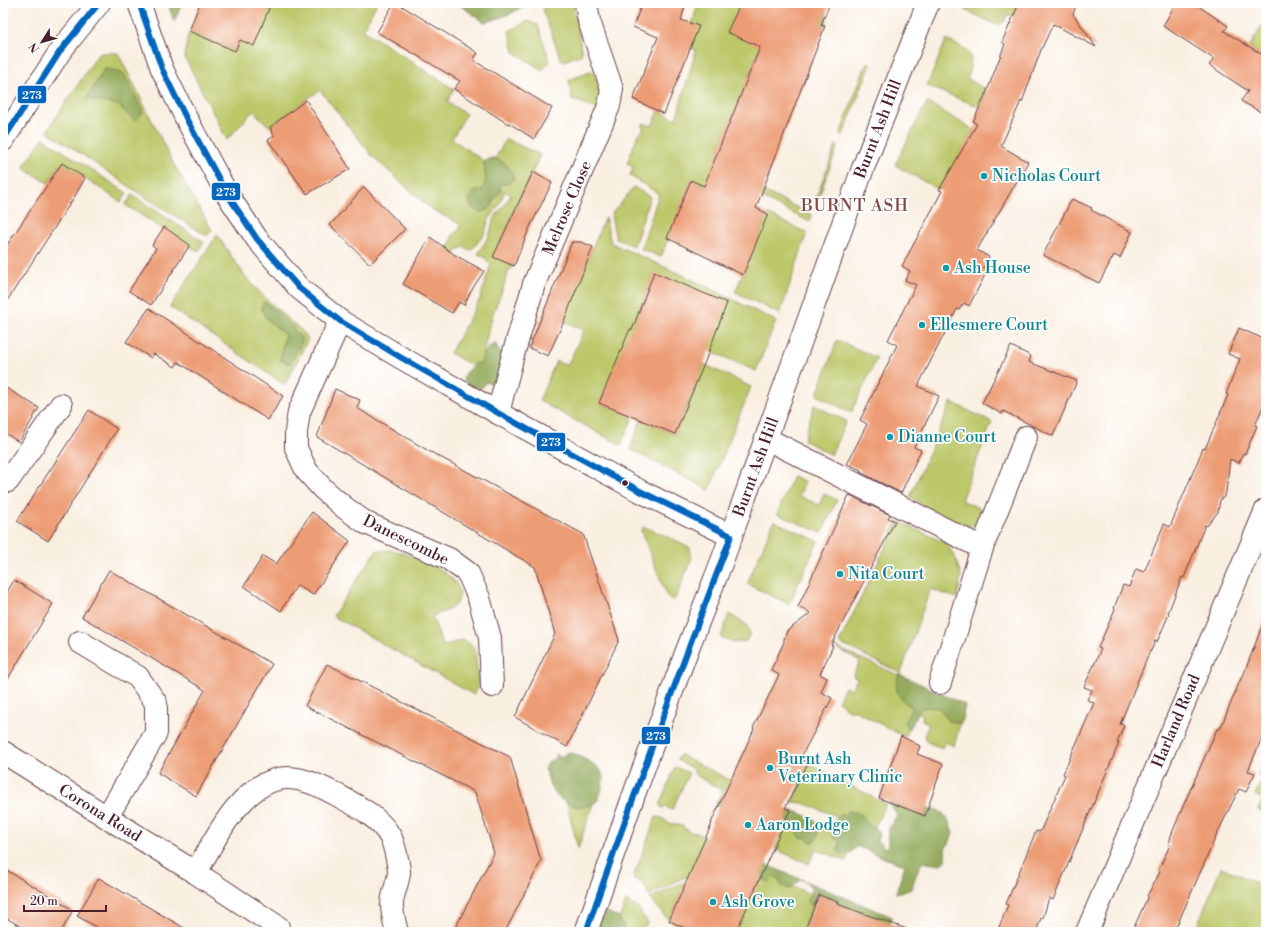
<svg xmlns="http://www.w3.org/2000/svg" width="1269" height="935" viewBox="0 0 1269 935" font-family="'Libre Bodoni',serif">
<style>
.green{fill:#bcc86a;stroke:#83744a}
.forest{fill:#95ac5e;stroke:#706644}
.building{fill:#ed9d76}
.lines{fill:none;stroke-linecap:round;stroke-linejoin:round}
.street-casing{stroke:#643e46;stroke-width:24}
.secondary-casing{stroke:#643e46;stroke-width:24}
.street{stroke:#fff;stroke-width:22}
.secondary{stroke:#fff;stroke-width:22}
.bus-1-casing{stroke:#fff;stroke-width:9}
.bus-1{stroke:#0065bd;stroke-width:6}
.culture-dot{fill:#0f9aa8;stroke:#fff;stroke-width:1.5}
.bus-dot{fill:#4a1f2b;stroke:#fff;stroke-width:1.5}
.labels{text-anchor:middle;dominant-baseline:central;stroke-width:3.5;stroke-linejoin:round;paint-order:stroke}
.street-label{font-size:16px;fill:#4a1f2b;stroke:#fff}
.culture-label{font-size:16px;fill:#0d838f;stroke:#fff;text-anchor:start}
.neighbourhood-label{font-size:17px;letter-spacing:1px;fill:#834b45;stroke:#fff}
.line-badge{stroke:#fff;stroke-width:1.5}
.badge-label{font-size:11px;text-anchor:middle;font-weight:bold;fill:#fff}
</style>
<rect width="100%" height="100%" fill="#fff"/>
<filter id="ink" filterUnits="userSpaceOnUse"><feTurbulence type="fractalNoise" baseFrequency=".025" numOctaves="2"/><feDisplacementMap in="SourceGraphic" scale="8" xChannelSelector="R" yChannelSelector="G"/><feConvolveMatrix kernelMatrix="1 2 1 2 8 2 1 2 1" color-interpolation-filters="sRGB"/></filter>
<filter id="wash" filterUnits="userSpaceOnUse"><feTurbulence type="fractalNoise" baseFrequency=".012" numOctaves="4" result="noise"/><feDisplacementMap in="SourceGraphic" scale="16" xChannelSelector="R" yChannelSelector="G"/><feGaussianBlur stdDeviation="0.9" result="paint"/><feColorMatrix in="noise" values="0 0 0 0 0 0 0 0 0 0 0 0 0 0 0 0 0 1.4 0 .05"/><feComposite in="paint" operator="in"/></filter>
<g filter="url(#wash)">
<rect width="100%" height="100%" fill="#f9efe1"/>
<!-- green -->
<g class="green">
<polygon points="256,3 377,3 363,30 454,89 447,102 466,114 452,139 491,166 506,139 540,155 494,256 514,266 509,270 503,289 493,313 482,356 487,374 450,353 480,299 491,264 487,262 486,258 478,254 479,252 489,236 493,221 497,214 502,208 511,195 505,191 499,205 488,221 485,233 474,247 470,250 464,247 457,250 455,255 446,249 451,242 453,234 460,229 460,224 431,209 373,157 320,90 306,100 270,127 253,111 227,140 184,56 189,31 235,51"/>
<polygon points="546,3 573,3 582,54 562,62 543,11"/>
<polygon points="698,3 811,3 827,9 825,26 776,7 713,165 763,191 812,215 810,222 744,189 714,190 691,180 661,257 641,249 659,194 630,176 633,167 627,163 638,135 643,130 643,123 652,126 659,111 676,119 696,50 690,48 692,24"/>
<polygon points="968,3 1009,3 1017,7 1013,16 1007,15 1004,22 997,25 965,10"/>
<polygon points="528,21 538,25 550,62 542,70 514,52 509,31"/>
<polygon points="1265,22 1266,54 1264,56 1249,47"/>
<path d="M946,40c23,10 30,11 21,38l19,12 -6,17 -53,-21z"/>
<polygon points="99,53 118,53 173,163 212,230 207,236 139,193 47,131"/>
<polygon points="867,62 871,64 843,135 840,134"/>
<polygon points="590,72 595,74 601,97 597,109 572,99 569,80"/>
<polygon points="927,102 974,130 939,190 895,165"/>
<polygon points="43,138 127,193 121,202 62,163 48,183 23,168"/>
<polygon points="836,145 838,146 818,199 816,198"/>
<polygon points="634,187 650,197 634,246 616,239 611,216 613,212"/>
<polygon points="132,195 204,242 198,252 189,246 189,245 164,228 163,229 125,205"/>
<polygon points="768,214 807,233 780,314 735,292"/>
<polygon points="605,217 611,243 687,277 776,321 756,371 708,350 649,286 634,324 637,325 599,403 633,417 621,445 539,401 556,361 567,366 584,330 563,321"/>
<polygon points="217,235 245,276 264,297 304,333 308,339 285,385 170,307"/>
<polygon points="837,340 877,358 851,413 817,395"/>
<polygon points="704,364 751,387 709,490 630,449 641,420 675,434"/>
<path d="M951,402l41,20 -31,78 27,12c-6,6 -14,15 -23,15 -15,-1 -42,-22 -55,-30z"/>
<polygon points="814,405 846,421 831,455 804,440"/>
<polygon points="793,476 805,482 799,496 819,505 824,494 837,500 822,533 777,514"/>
<polygon points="774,521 818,541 789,604 747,584"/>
<polygon points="898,521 946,543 955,557 961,576 957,598 930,589 901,673 839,643"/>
<polygon points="645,527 684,544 690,548 692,558 675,599 672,600 667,596 641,531 642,528"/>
<path d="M391,550c18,4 85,27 65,54 -6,7 -16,9 -24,12l11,30 19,-6 6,2 7,7 4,37 -5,9 -141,-79 43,-65z"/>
<polygon points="729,614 747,625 750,633 746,641 735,643 721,637"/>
<polygon points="833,646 965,705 954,746 945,742 942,748 927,742 924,736 929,724 922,720 923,715 918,712 905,737 852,709 851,711 844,707 844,705 838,701 845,687 851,690 857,679 853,676 860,661"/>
<polygon points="555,754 601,780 578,849"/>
<polygon points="680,755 730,780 738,785 723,795 718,807 715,806 722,790 694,774 695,770 677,760"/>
<polygon points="808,763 886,804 873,830 803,803 792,802 800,785 789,778 801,777"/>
<polygon points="675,767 689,773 672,810 666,807 662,808 660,805"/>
<polygon points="1262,767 1266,769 1266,814 1258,810 1263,799 1255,795 1263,778 1258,775"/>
<polygon points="792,810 854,839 846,861 816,849 809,864 775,849"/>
<polygon points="656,817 663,818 668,823 682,826 690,832 697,833 713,841 688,878 685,877 649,895 643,884 633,878"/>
<polygon points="1221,867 1266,887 1266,932 1198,932 1195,931"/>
<polygon points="762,872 816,897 803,932 736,932"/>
<polygon points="685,882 686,883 669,921 650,898"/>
<polygon points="626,901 638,908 648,923 638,932 624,932 623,927 618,923"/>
</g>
<!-- forest -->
<g class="forest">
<polygon points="168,3 182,3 174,22"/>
<path d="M457,3h72c-14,9 -28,16 -45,19z"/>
<polygon points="105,68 124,74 143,112 135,121 118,105 86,99"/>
<path d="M492,158c13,3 18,8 22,21l-5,4 -9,2 1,7 -8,8v5l-8,6h-3l-3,2 -7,-5 -4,-10 7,-7 7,-1 4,-10 -2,-17 4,-4z"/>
<polygon points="264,301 283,317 303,340 290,364 280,360 285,335 266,318 261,309"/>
<path d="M496,344l3,8h4l-7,32 -11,-2 -2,5 -6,2 -11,-6 -3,-4 3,-7 10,-9 5,1c1,-9 6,-19 15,-20z"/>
<path d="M899,674l66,31 -4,18 -13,-2 -8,-13 -13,-1 -7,2 -11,21 -5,-7 8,-15c-14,-11 -19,-16 -13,-34z"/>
<path d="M569,752c9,3 27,12 32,19 3,5 2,11 1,16 -1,4 -2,11 -5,14 -12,12 -36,3 -44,-10 -4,-6 -6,-16 -8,-23 7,-13 13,-8 24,-16z"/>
<path d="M889,802l36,14 3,-8c16,1 21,11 25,25l-4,11 -4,4c4,20 -8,17 -22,14 -5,5 -9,20 -12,27l-10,4h-5l9,-28 -21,-7 -27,-12 -7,8h-10l-3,-3 3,-7 -2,-5 -3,1 -2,-4 1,-2 -5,-5 1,-5 9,-9h5l4,-4c15,2 11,4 21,14 3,3 7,3 10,7l-2,11h4l3,5 3,-1c2,-5 0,-9 1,-14 1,-7 7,-13 9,-19l-6,-7z"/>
<polygon points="790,810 792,810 812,818 817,822 818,836 814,842 810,842 807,838 799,837 796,830 790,826 785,819"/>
<polygon points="759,862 892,917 887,932 863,913 858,911 857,913 839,905 838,902 817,894 812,906 806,900 810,896 810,892 812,889 807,882 801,879 789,889 781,885 779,879 774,877 769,882 766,881 763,879 763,874"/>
<polygon points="602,909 619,918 619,923 624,924 624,932 595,932"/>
</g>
<g id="blocks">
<!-- building -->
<g class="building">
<polygon points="200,3 271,3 254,46 240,40 235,51 189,31"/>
<polygon points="394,3 397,3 478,53 473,60 552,108 534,139 509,123 508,124 454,89 460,81 377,32"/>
<polygon points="642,3 686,3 681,20 699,26 664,114 633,99 658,37 633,27"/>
<polygon points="741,3 830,3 821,25 825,26 756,208 768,214 743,275 667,238 691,180 704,186 760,47 727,32"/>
<polygon points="1012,3 1077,3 1073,14 1096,47 1053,24 1041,50 1022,102 1021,101 1001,146 1028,162 977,250 989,257 983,267 988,269 969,306 964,303 959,310 957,309 918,386 939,396 914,447 921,450 901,493 860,472 861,470 847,464 867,424 860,420 897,345 888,340 916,285 905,280 910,271 902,266 942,191 939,190 977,124 973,122 987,91 1005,44 1002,42 1018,6"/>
<polygon points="1176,3 1194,3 1228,26 1224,31 1266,57 1266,115 1241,101 1248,91 1209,65 1214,59 1163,26"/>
<polygon points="306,100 350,169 307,194 268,140 274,136 270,127"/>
<polygon points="62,163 85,178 75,196 3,307 3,251"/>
<polygon points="533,172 552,183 529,229 514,266 493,257"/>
<polygon points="364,187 405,229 370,264 330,225"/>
<polygon points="1072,199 1092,208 1091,210 1132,232 1120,258 1114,255 1099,283 1043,255"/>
<polygon points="164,227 190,245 151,305 129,291 156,248 152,245"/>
<polygon points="430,237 455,255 484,271 471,291 464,305 459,302 452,313 403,284"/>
<polygon points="572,242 581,242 593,247 564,321 548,356 529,348"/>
<polygon points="654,272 727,303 704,364 675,434 599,403 630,329 632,330"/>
<polygon points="149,308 283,396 268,420 178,362 175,367 154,354 151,358 126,342"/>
<polygon points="1239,328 1266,340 1266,400 1255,425 1257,426 1245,454 1243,453 1239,463 1230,459 1226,492 1224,497 1220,500 1218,512 1207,526 1205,525 1184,578 1182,577 1168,613 1169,614 1157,642 1155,641 1151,651 1150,651 1120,724 1124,725 1117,743 1119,743 1053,900 1049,898 1043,918 1041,918 1036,932 997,932 1008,905 1006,904 1036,831 1040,832 1065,775 1063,774 1094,703 1087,700 1092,690 1084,687 1101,649 1098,648 1115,609 1114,608 1123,585 1129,587 1136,569 1144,572 1164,524 1170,527 1193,472 1203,448 1205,449 1228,395 1226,394 1240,359 1228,354"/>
<polygon points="1011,346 1031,356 1029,362 1077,381 1053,436 1003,411 1002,414 982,403"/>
<polygon points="3,386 39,408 19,442 3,432"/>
<polygon points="335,389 360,400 357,408 427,450 583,534 619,640 567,747 515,717 555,634 535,567 317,437"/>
<polygon points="89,410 117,429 48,541 17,521"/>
<polygon points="849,495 890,515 888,518 895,521 831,645 833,646 820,674 827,678 821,692 832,698 800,759 808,763 785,808 790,810 736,932 694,932 669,921 712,823 711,823 754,729 753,728 779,675 771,670 784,642 784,639 787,631 811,613 798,607"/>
<polygon points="312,512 350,541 313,595 297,585 281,611 244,586 263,556 276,564"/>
<polygon points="109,570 272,664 196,796 158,773 205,690 82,617"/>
<polygon points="14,580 53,604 3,687 3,599"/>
<polygon points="1264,621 1266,621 1266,728 1248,771 1255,773 1246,792 1239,789 1218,832 1174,932 1132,932 1148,896 1147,896 1160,872 1158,871 1170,845 1168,844 1171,838 1170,838 1184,804 1217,729 1220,729 1242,676 1243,676"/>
<polygon points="327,664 510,757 541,861 505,932 453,932 494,853 475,792 305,706"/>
<polygon points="901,736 920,746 917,754 943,764 925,816 879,798"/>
<polygon points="3,868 73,910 61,932 30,932 3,916"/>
<polygon points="99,878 191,932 105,932 77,916"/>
<polygon points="819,895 838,902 837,904 907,929 906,932 804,932"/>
</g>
</g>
</g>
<g filter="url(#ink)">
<use href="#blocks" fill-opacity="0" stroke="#643e46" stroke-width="1"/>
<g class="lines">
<!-- street casing -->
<g class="street-casing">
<g id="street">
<polyline points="3,140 61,50 99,3"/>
<polyline points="340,321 299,412 296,432 296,448 306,470 323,489 345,508 366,523 449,559 468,573 479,598 490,638 492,686"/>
<polyline points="498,413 513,355 534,284 609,106 612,89 589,21 586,3"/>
<polyline points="767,439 982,548 940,683"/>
<polyline points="3,478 8,481 61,405"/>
<polyline points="982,548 1026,437"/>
<polyline points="80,642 138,677 156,703 156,733 107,817"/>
<polyline points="3,752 196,873 278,927"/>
<path d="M196,873c18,-33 48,-96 93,-95 17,1 33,9 48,17 19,10 43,22 54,43 3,6 8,27 8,35 -1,11 -7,21 -7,32 0,9 3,19 5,27"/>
<polyline points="1087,932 1266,510"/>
</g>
</g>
<!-- secondary casing -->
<g class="secondary-casing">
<g id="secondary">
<polyline points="139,3 162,69 187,120 227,194 257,239 299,288 340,321 400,357 498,413 638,490 731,536"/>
<polyline points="586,932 632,800 686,653 722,561 863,168 928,3"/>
</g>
</g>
<!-- street -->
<use href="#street" class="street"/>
<!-- secondary -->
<use href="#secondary" class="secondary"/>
<!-- bus-1 casing -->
<g class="bus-1-casing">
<g id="bus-1">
<path d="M139,3l23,66 25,51 40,74 30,45 42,49 41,33 60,36 98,56 140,77 93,46c-50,131 -99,263 -145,396"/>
<polyline points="3,140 61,50 99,3"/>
</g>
</g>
<!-- bus-1 -->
<use href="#bus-1" class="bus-1"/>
</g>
</g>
<!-- markers -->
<g class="culture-dot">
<circle cx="984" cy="176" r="4"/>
<circle cx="946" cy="268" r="4"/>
<circle cx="922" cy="325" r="4"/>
<circle cx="890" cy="437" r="4"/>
<circle cx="840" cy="574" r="4"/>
<circle cx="770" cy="768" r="4"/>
<circle cx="748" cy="825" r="4"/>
<circle cx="713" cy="902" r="4"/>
</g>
<circle class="bus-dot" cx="625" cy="483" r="3.5"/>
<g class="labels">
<!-- street labels -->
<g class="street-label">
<text transform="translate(878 129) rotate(-69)">Burnt Ash Hill</text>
<text transform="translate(567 208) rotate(-67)">Melrose Close</text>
<text transform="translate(756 467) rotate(-70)">Burnt Ash Hill</text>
<text transform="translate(406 540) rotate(26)">Danescombe</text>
<text transform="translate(1176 721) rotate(-67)">Harland Road</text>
<text transform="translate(100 813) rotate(32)">Corona Road</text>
</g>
<!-- culture labels -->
<g class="culture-label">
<text x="992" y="176">Nicholas Court</text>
<text x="954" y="268">Ash House</text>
<text x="930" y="325">Ellesmere Court</text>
<text x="898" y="437">Dianne Court</text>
<text x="848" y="574">Nita Court</text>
<text x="778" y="759">Burnt Ash<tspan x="778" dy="18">Veterinary Clinic</tspan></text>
<text x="756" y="825">Aaron Lodge</text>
<text x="721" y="902">Ash Grove</text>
</g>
<!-- neighbourhood labels -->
<g class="neighbourhood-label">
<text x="855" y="206">BURNT ASH</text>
</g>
</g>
<g class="line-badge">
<rect x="17" y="85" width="30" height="19" rx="4" fill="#0065bd"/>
<rect x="211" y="182" width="30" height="19" rx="4" fill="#0065bd"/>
<rect x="536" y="432" width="30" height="20" rx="4" fill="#0065bd"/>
<rect x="641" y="726" width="30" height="19" rx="4" fill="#0065bd"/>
</g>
<g class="badge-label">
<text x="32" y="99">273</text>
<text x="226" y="196">273</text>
<text x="551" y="446">273</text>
<text x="656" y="740">273</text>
</g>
<!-- margin -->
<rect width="1269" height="935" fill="none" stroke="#fff" stroke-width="16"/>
<!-- north arrow -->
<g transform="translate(42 42) rotate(233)" stroke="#ffffff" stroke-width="3" paint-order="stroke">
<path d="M0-3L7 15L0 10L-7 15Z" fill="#4a1f2b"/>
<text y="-6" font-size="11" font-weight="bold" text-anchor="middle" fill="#4a1f2b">N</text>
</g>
<!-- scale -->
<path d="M24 905v6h82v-6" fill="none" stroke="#4a1f2b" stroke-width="2"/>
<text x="30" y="905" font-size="12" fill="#4a1f2b" stroke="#ffffff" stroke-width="3" paint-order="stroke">20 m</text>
</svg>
